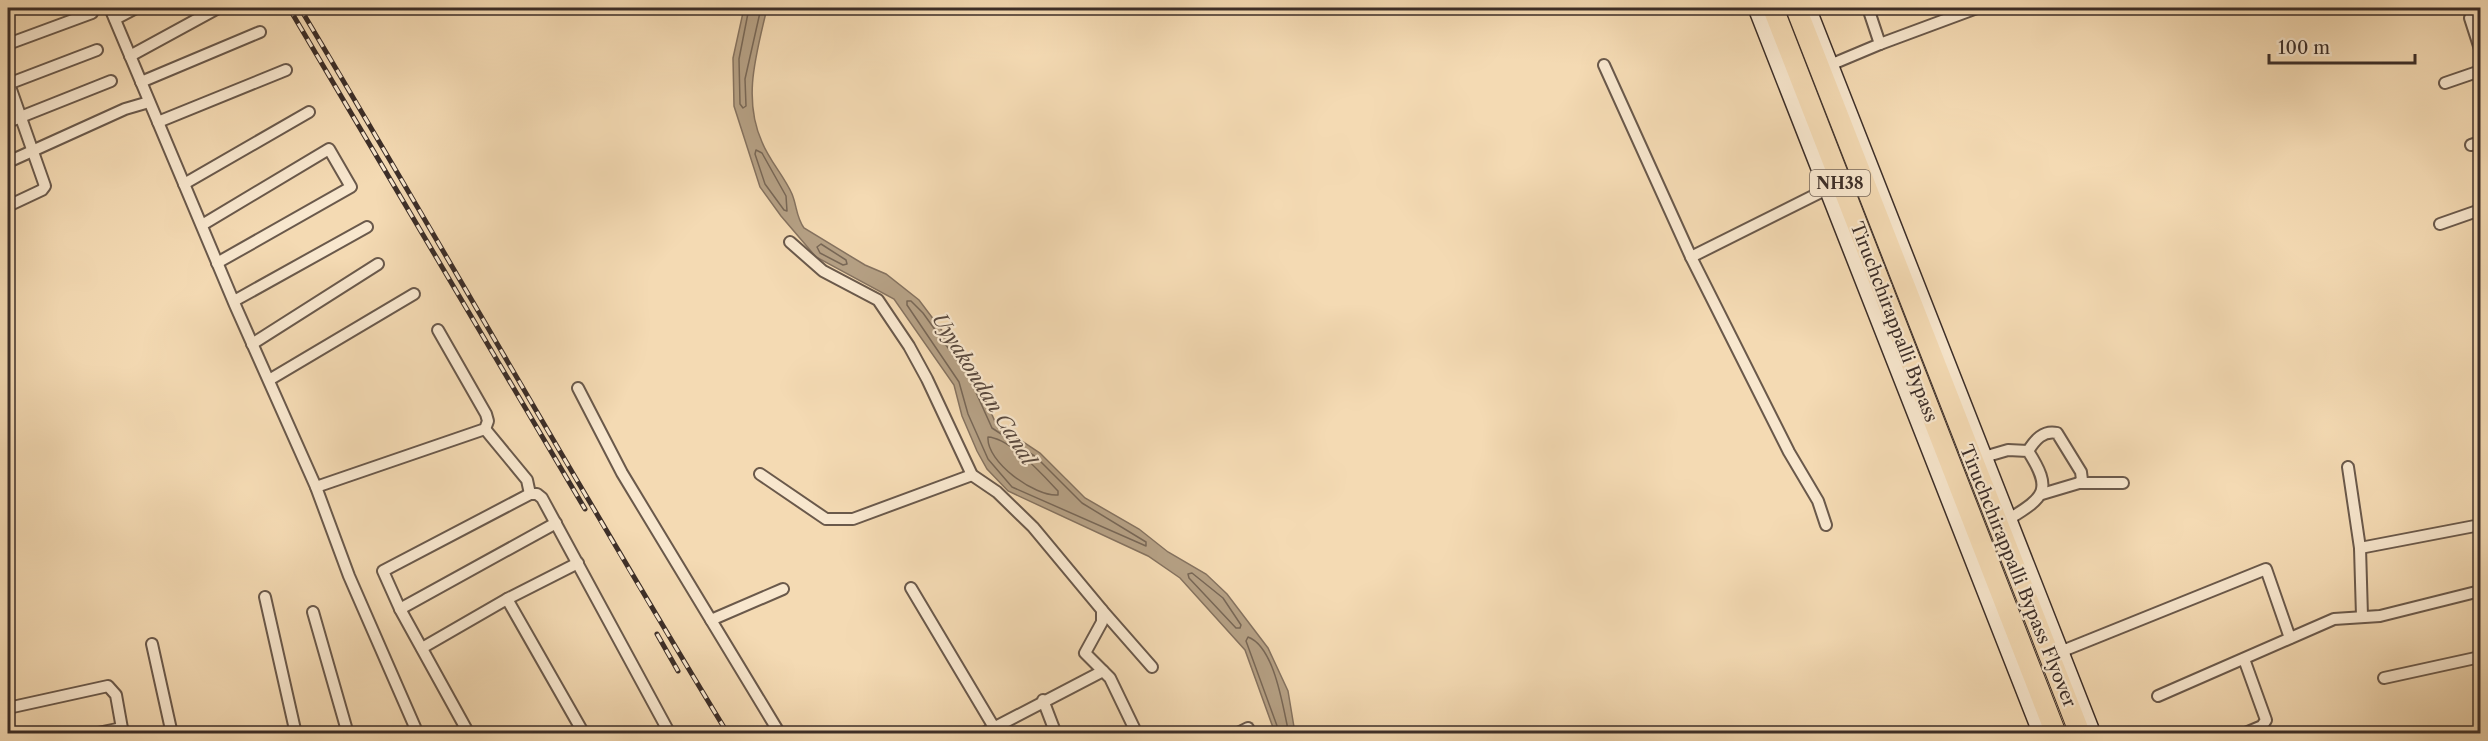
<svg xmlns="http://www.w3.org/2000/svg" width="2488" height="741" viewBox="0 0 2488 741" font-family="'Libre Caslon Text',serif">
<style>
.water{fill:#b5a084;stroke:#85725f;stroke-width:1.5}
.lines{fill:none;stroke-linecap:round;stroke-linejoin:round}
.shore{stroke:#786756;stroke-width:1.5}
.street-casing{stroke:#6a594b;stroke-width:14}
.secondary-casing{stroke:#3c2e28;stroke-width:18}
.highway-casing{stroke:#3c2e28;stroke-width:22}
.street{stroke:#f8e7ce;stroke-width:10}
.secondary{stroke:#f8e7ce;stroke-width:15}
.highway{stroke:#f4dab3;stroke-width:20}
.rail-casing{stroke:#3c2e28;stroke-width:5}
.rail{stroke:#f8e7ce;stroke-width:3;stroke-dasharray:9;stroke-linecap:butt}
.labels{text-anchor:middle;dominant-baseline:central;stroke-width:4.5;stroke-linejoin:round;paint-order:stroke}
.shield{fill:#f8e7ce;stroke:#74665a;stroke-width:1.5}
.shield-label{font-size:16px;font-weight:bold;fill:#3c2e28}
.street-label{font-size:18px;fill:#3c2e28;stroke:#f8e7ce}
.water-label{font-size:20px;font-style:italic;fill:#5a4a3f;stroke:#f8e7ce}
</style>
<rect width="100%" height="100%" fill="#f4dab3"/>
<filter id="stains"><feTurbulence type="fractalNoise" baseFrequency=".00333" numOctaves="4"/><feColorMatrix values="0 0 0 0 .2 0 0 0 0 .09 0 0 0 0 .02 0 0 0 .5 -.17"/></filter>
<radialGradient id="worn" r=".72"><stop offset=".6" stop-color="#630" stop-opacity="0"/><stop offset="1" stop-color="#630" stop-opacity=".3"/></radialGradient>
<!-- water -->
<path class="water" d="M744,8h23c-10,44 -25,90 -5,134 7,18 22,34 30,52 5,12 4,23 12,34l61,37 21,9 33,26 55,73 22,51 44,29 45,45 54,31 29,23 38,22 21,20 41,54 20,43 7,42h-20l-30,-83 -65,-72 -32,-22 -140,-65 -21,-22 -10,-18 -15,-35 -8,-31 -60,-86 -78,-42 -35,-41 -21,-29 -26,-81 -1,-48z"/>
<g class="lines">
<!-- shore -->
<g class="shore">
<polyline points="749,8 739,59 740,104 743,108 746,106 745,79 761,8"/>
<polygon points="756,150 762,153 786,196 787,211 784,210 765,184 755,154"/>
<polygon points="821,244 846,260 847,264 843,265 820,253 817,247"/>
<polygon points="907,301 911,301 923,313 969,377 992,428 1036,457 1082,503 1146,542 1146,546 1012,487 988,459 968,414 959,382 907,305"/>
<path d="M988,437c22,1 55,38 70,54v4c-23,2 -72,-33 -70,-58z"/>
<polygon points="1192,573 1223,598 1241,625 1240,628 1236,628 1189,578 1188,574"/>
<path d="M1280,734l-34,-93 2,-4c27,10 35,71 41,97"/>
</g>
<!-- street casing -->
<g class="street-casing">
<g id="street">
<polyline points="110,8 235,305 316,487 349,576 418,734"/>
<polyline points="2470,18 2480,49"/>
<polyline points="115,19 136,8"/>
<polyline points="8,44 92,13"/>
<polyline points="1880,44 1977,8"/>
<polyline points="130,56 218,8"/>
<polyline points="1604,65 1691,257 1789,452 1818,501 1826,525"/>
<polyline points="1830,65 1880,44 1868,8"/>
<polyline points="8,81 45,186 42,190 8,206"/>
<polyline points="141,82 260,32"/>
<polyline points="2445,83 2480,71"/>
<polyline points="8,84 97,50"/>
<polyline points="8,122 111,81"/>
<polyline points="158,122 286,70"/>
<polyline points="2471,145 2480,142"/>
<polyline points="8,162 125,109 149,102"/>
<polyline points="184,184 309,112"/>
<polyline points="2440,224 2480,210"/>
<polyline points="202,225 329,149 351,187 217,263"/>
<polyline points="790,242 823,271 878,300 909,346 927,379 972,475 997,492 1033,527 1102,610 1102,622 1085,653 1103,671"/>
<polyline points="1691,257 1827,189"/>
<polyline points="234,301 367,227"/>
<polyline points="252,344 378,264"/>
<polyline points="269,380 414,294"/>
<polyline points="578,388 622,473 780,734"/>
<polyline points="2480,427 2480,458"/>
<polyline points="485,429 527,480 530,494"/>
<path d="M2028,451c7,-11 15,-21 29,-18l24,39 1,8 -3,3h44"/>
<path d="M1984,457l24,-7 20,1c25,39 17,46 -19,68"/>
<polyline points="2348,467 2360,548 2362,616"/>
<polyline points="760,474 826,519 853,519 972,475"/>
<polyline points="316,487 485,429 488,421 486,414 438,330"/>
<polyline points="2042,494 2079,483"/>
<polyline points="2360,548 2480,525"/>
<polyline points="911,588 998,734"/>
<polyline points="265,597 296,734"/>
<polyline points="507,599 584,734"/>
<polyline points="400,609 556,523"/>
<polyline points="1102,610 1152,667"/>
<polyline points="313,612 348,734"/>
<polyline points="711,620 783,589"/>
<polyline points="152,644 172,734"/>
<polyline points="422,648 507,599 578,563"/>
<polyline points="2060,652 2266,569 2290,638"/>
<polyline points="2384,678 2480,657"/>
<polyline points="2158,696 2334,619 2380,616 2480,591"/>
<polyline points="1043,700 1056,734"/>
<polyline points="8,708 108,686 116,695 123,734"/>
<polyline points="93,734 122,728"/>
<polyline points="469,734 400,609 383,571 530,494 537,494 542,498 670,734"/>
<polyline points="982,734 1103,671 1110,678 1137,734"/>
<polyline points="1236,734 1248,728"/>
<polyline points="2243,734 2262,726 2266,720 2244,659"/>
</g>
</g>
<!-- secondary casing -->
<g class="secondary-casing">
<g id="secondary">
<polyline points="1756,8 2041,734"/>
<polyline points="1808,8 2093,734"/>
</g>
</g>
<!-- highway casing -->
<g class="highway-casing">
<g id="highway">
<polyline points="1773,8 2056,734"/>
<polyline points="1796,8 2080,734"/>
</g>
</g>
<!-- street -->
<use href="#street" class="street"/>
<!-- secondary -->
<use href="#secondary" class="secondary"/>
<!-- highway -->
<use href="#highway" class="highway"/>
<!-- rail casing -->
<g class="rail-casing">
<g id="rail">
<polyline points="289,8 585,509"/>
<path d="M300,8c144,241 282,486 428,726"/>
<polyline points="657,634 678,671"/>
</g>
</g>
<!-- rail -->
<use href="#rail" class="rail"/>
</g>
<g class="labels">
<!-- shield labels -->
<rect class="shield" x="1810" y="170" width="60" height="26" rx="4.5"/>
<g class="shield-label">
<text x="1840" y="183">NH38</text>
</g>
<!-- street labels -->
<g class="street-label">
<text transform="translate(1894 322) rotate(69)">Tiruchchirappalli Bypass</text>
<text transform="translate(2018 576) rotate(68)">Tiruchchirappalli Bypass Flyover</text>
</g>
<!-- water labels -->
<g class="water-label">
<text transform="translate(984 389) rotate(58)">Uyyakondan Canal</text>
</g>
</g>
<!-- margin -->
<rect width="2488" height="741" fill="none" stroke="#f4dab3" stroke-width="30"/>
<rect x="9" y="9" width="2470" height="723" fill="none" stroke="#3c2e28" stroke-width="3"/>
<rect x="15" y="15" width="2458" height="711" fill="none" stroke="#3c2e28" stroke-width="1.5"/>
<!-- scale -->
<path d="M2269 54v9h146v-9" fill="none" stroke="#3c2e28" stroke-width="3"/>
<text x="2278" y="54" font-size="18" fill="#3c2e28" stroke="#f8e7ce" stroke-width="4.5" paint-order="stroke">100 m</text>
<rect width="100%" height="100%" filter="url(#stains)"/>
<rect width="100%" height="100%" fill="url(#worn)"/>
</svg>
